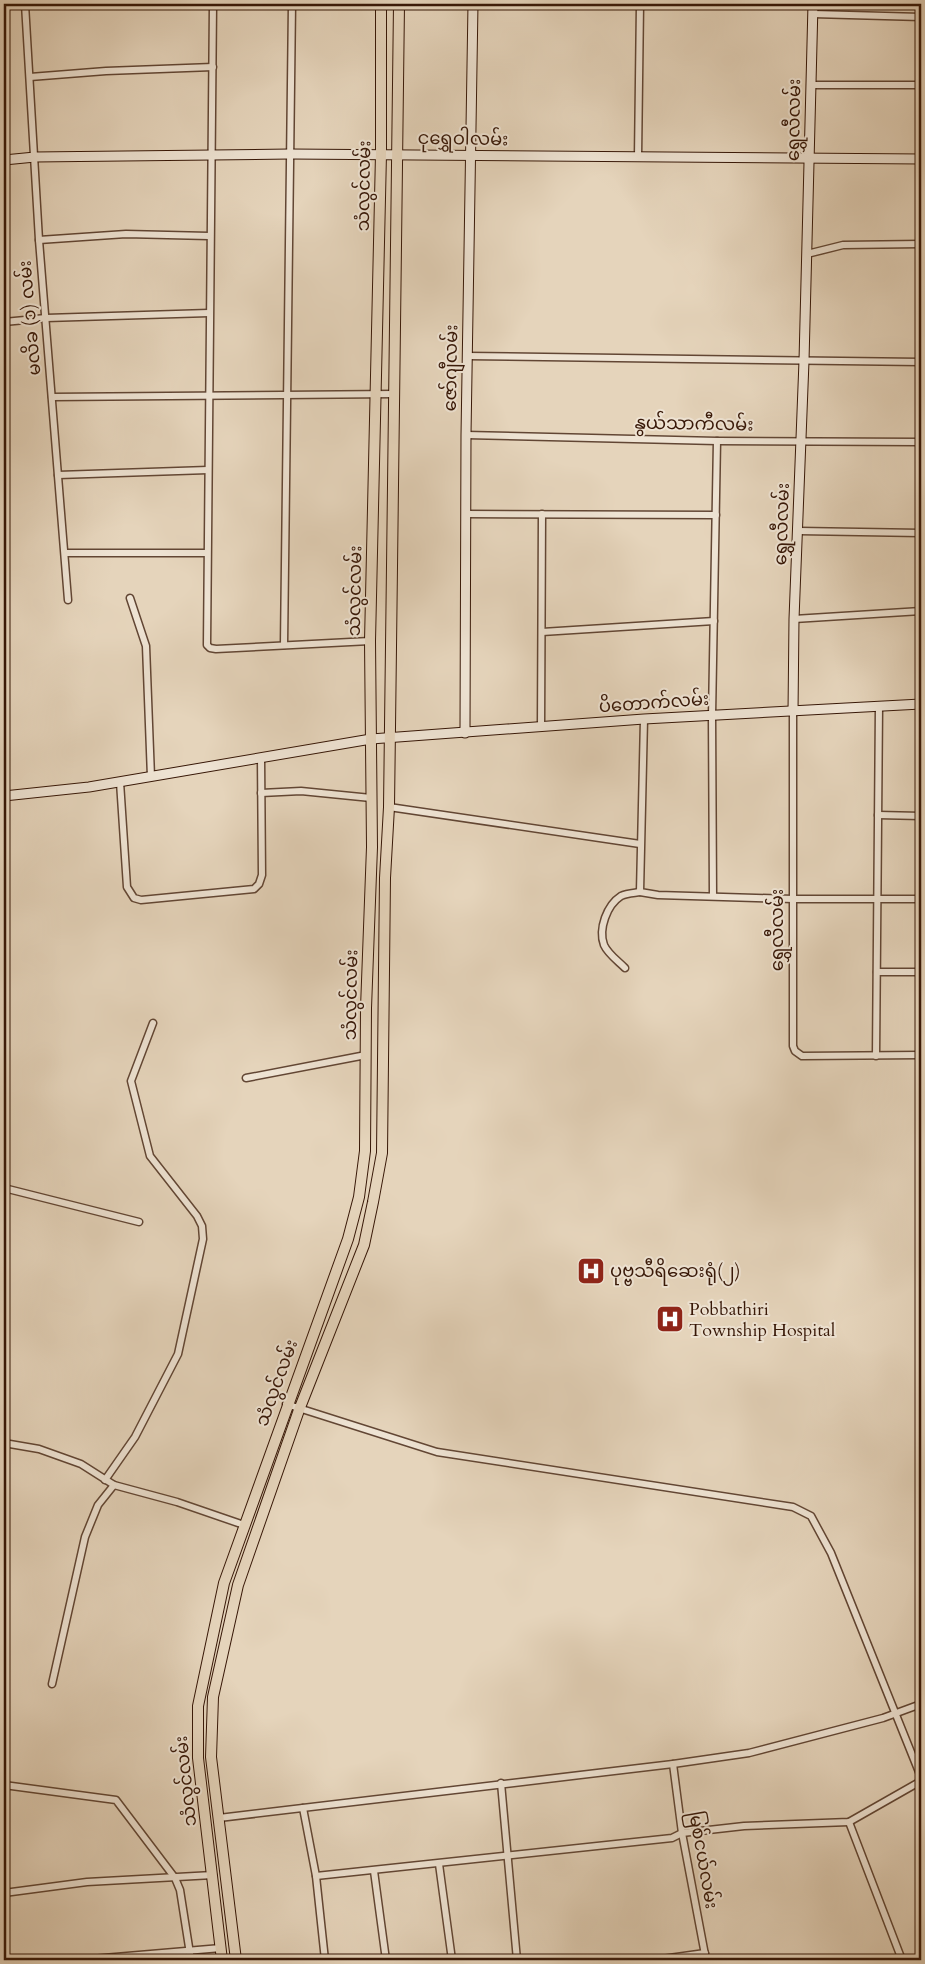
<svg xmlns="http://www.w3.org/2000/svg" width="925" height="1964" viewBox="0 0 925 1964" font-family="Cardo,'Noto Sans Myanmar',serif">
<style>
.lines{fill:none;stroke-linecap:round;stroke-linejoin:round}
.street-casing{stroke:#624634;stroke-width:9}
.secondary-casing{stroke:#371707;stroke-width:11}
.primary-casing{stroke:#371707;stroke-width:12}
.street{stroke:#eee3d3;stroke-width:6}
.secondary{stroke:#eee3d3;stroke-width:9}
.primary{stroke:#e5d4bb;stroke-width:10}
.labels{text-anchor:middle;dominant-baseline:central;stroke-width:4;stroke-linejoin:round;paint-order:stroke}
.street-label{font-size:18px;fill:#371707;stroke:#eee3d3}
.poi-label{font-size:18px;fill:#371707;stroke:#eee3d3;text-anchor:start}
</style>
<rect width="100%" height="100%" fill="#e5d4bb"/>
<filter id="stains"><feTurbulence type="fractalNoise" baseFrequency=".004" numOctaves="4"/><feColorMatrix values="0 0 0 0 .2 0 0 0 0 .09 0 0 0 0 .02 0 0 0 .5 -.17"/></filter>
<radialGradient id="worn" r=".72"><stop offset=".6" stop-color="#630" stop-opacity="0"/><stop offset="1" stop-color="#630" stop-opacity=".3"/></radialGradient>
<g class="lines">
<!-- street casing -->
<g class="street-casing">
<g id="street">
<polyline points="25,4 39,240 68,600"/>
<polyline points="213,4 207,645 210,648 216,649 370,641"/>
<polyline points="813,14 921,17"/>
<polyline points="30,77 106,71 213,67"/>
<polyline points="811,85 921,85"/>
<polyline points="638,157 640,4"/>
<polyline points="39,240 126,234 209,236"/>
<polyline points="807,254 843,245 921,244"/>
<polyline points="4,322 46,318 209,313"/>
<polyline points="467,356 921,362"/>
<polyline points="52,397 395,394"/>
<polyline points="466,435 717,441 921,442"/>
<polyline points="58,475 208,470"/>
<polyline points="466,514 716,515"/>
<polyline points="799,531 921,533"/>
<polyline points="65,553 207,553"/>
<polyline points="130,598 146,646 151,777"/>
<polyline points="794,619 921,611"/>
<polyline points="542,632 714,621"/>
<polyline points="284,645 292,4"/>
<polyline points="793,712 793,1046 795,1051 802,1056 921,1055"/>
<polyline points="644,719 640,892 658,895 793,899 921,899"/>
<polyline points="541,727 542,514"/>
<polyline points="120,782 127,887 134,898 141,900 254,889 259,884 262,875 261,758"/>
<polyline points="261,793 301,791 371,798"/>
<polyline points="389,807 640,844"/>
<polyline points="878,815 921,816"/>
<polyline points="713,896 712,716 717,441"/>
<path d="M625,968c-7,-7 -17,-14 -21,-23 -6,-16 3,-40 17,-49 6,-3 13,-3 19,-4"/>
<polyline points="877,972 921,972"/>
<polyline points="876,1056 879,706"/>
<polyline points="246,1078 366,1055"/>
<polyline points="4,1188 139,1222"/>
<polyline points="286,1404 437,1452 793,1507 811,1516 831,1553 921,1777"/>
<polyline points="4,1443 39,1449 81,1464 114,1485 177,1502 244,1525"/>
<polyline points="105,1480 135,1437 178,1354 203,1239 202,1226 197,1216 150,1156 131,1081 153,1023"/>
<polyline points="52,1684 85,1537 98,1505 114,1485"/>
<polyline points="673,1764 682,1833 706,1960"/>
<polyline points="501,1783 517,1960"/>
<polyline points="4,1785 116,1800 175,1878 180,1890 191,1960"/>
<polyline points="303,1808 316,1876 325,1960"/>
<polyline points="219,1818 673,1764 749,1753 883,1718 921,1704"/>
<polyline points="849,1822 902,1960"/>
<polyline points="439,1864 452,1960"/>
<polyline points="374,1871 386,1960"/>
<polyline points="316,1876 672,1838 682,1833 744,1826 849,1822 921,1781"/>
<polyline points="4,1893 87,1882 213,1875"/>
<polyline points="80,1960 221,1948"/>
<polyline points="655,1960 705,1953"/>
</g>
</g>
<!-- secondary casing -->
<g class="secondary-casing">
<g id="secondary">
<polyline points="4,160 35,157 290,154 921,159"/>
<polyline points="793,712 794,619 804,361 813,4"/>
<polyline points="465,733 466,435 473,4"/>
<polyline points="4,796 89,787 371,739 644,719 921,704"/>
</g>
</g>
<!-- primary casing -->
<g class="primary-casing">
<g id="primary">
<polyline points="222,1960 198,1758 198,1706 224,1583 348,1239 359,1197 365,1151 366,1008 372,847 370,641 381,154 381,4"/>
<polyline points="236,1960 211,1757 213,1697 238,1585 299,1410 364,1245 373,1202 382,1153 385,878 389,807 399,4"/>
</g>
</g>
<!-- street -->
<use href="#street" class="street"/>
<!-- secondary -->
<use href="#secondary" class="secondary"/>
<!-- primary -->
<use href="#primary" class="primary"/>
</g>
<!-- icons -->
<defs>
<g id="hospital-square" transform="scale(1.4375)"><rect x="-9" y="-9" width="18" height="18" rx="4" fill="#8f2418" stroke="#eee3d3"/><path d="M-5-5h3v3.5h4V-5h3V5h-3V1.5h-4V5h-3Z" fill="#fff"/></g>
</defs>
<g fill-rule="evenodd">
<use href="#hospital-square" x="591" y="1271"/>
<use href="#hospital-square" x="670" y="1319"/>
</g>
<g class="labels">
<!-- street labels -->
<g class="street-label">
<text transform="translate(794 120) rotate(-89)">ရွှေလီလမ်း</text>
<text transform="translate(463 139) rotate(1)">ငုရွှေဝါလမ်း</text>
<text transform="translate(364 186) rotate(-89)">သံလွင်လမ်း</text>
<text transform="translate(30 318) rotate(-95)">မလိခ (၁) လမ်း</text>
<text transform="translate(451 368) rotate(-89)">ဇော်ဂျီလမ်း</text>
<text transform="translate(694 424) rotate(1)">နွယ်သာကီလမ်း</text>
<text transform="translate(782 524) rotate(-88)">ရွှေလီလမ်း</text>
<text transform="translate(355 591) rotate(-89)">သံလွင်လမ်း</text>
<text transform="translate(654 703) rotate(-4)">ပိတောက်လမ်း</text>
<text transform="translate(777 930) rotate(-90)">ရွှေလီလမ်း</text>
<text transform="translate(351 995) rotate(-89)">သံလွင်လမ်း</text>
<text transform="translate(277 1383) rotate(-70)">သံလွင်လမ်း</text>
<text transform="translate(186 1781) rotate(-96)">သံလွင်လမ်း</text>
<text transform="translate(703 1860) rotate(80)">မြစ်ငယ်လမ်း</text>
</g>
<!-- poi labels -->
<g class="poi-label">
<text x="610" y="1271">ပုဗ္ဗသီရိဆေးရုံ(၂)</text>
<text x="689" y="1309">Pobbathiri<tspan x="689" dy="21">Township Hospital</tspan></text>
</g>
</g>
<!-- margin -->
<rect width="925" height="1964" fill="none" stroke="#e5d4bb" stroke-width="20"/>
<rect x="5" y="5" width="915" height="1954" fill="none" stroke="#371707" stroke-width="2.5"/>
<rect x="10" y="10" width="905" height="1944" fill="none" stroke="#371707"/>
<rect width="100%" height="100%" filter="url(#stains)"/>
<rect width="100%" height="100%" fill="url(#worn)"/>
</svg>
